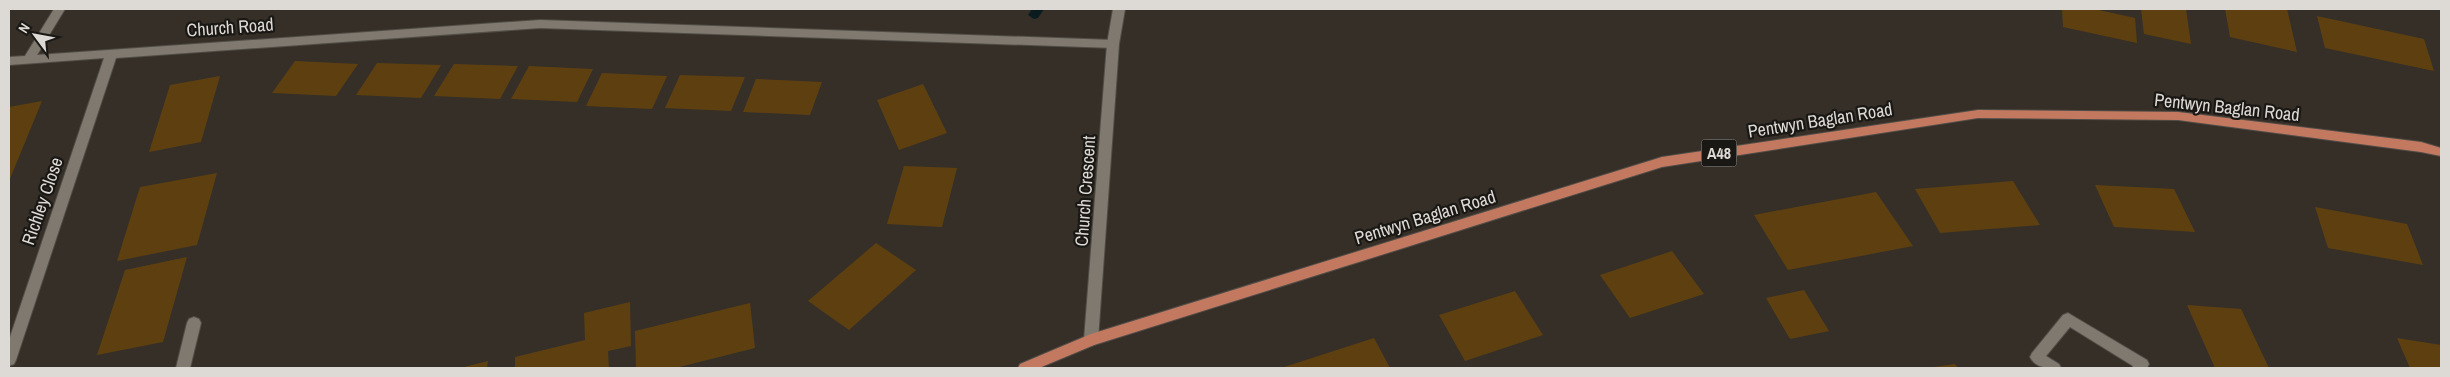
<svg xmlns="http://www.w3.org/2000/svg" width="2450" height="377" viewBox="0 0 2450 377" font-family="'Archivo Narrow',sans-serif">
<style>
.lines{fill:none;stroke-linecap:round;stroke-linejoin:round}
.stream{fill:#0a1c1f;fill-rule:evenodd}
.building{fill:#5e4010}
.minor-casing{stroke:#524d47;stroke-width:2}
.tertiary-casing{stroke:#524d47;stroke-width:2}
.primary-casing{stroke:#524d47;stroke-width:2}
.minor{fill:#7f7970;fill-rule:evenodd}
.tertiary{fill:#7f7970;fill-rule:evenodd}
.primary{fill:#c37960;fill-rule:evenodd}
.labels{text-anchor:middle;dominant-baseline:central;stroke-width:4.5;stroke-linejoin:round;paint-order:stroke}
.shield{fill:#1a1814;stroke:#a29f9b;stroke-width:1}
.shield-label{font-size:16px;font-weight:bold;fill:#ddd9d5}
.street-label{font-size:18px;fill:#ddd9d5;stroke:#1a1814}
</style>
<rect width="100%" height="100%" fill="#352f28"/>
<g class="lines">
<!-- stream -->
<polygon class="stream" points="1032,9 1044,9 1038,18 1034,19 1028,15"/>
</g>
<!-- building -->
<g class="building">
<polygon points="2062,9 2094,9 2135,18 2137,43 2063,27"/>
<polygon points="2141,9 2186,9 2191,44 2144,34"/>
<polygon points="2225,9 2287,9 2297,52 2230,37"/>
<polygon points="2317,16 2424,39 2434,71 2325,48"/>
<polygon points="295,61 358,64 336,96 272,93"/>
<polygon points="377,63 441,65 421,98 356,95"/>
<polygon points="454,64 518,66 500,99 434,96"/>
<polygon points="529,66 593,69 577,102 511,99"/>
<polygon points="602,73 667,76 652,109 586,106"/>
<polygon points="680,75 745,77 731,111 665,108"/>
<polygon points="220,76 201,142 149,152 170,85"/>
<polygon points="756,79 822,82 810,115 743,112"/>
<polygon points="923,84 947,133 899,150 877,100"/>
<polygon points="42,101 9,181 9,107"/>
<polygon points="904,166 957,168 942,227 887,224"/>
<polygon points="217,173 197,245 117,261 140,187"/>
<polygon points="2013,181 2040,225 1940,233 1915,189"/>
<polygon points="2095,185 2174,189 2195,232 2114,227"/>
<polygon points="1876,192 1913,246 1788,270 1754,215"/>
<polygon points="2315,207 2407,224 2423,265 2328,248"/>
<polygon points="876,243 916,270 849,330 808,301"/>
<polygon points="1672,251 1704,294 1630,318 1600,275"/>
<polygon points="187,257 163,342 97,355 125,270"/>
<polygon points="1804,290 1829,331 1790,339 1766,298"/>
<polygon points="1515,291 1543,335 1465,361 1439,315"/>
<polygon points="630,302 631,346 608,351 609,368 515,368 515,357 585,340 584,313"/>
<polygon points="750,303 755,348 675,368 636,368 635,331"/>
<polygon points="2187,305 2241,309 2269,368 2215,368"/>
<polygon points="1374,338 1390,368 1281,368"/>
<polygon points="2397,338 2441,345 2441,368 2410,368"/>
<polygon points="488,361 487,368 460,368"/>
<polygon points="1955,364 1958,368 1935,368 1934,367"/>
</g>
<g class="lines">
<!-- minor casing -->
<g class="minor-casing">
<g id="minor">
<polygon points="54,9 65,9 37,55 540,20 1113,40 1119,44 1113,48 540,28 116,58 16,360 14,364 9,366 9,340 104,58 9,65 9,57 25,56"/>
<path d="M2068,313l79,47 2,4 -2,4h-15l1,-2 -63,-39 -24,29 13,8 2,4c-12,0 -25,1 -31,-11l2,-4 31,-38z"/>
<polygon points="194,317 199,319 201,323 190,368 176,368 187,323 189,319"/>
</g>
</g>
<!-- tertiary casing -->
<g class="tertiary-casing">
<polygon id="tertiary" points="1113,9 1125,9 1119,44 1098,340 1096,344 1091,346 1086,344 1084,340 1107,44"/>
</g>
<!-- primary casing -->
<g class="primary-casing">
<polygon id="primary" points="1978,110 2178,112 2421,142 2441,148 2441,156 2421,152 2178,120 1978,118 1662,167 1094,345 1039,368 1018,368 1020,364 1091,334 1662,157"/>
</g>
<!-- minor -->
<use href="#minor" class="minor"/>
<!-- tertiary -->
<use href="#tertiary" class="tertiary"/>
<!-- primary -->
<use href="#primary" class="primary"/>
</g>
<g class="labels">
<!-- shield labels -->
<rect class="shield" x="1701.5" y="139.5" width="35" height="27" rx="4"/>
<g class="shield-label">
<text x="1719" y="153">A48</text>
</g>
<!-- street labels -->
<g class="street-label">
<text transform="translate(230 27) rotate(-4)">Church Road</text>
<text transform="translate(2227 107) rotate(6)">Pentwyn Baglan Road</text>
<text transform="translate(1820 120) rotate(-9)">Pentwyn Baglan Road</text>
<text transform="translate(1085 191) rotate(-86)">Church Crescent</text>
<text transform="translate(42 201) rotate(-71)">Richley Close</text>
<text transform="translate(1425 217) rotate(-17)">Pentwyn Baglan Road</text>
</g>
</g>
<!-- border -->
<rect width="2450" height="377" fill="none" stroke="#ddd9d5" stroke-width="20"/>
<!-- north arrow -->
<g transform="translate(35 35) rotate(302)" stroke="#1a1814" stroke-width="4" paint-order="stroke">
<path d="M0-4L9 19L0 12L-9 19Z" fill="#ddd9d5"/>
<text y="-8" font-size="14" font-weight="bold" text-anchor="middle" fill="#ddd9d5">N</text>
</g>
</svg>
